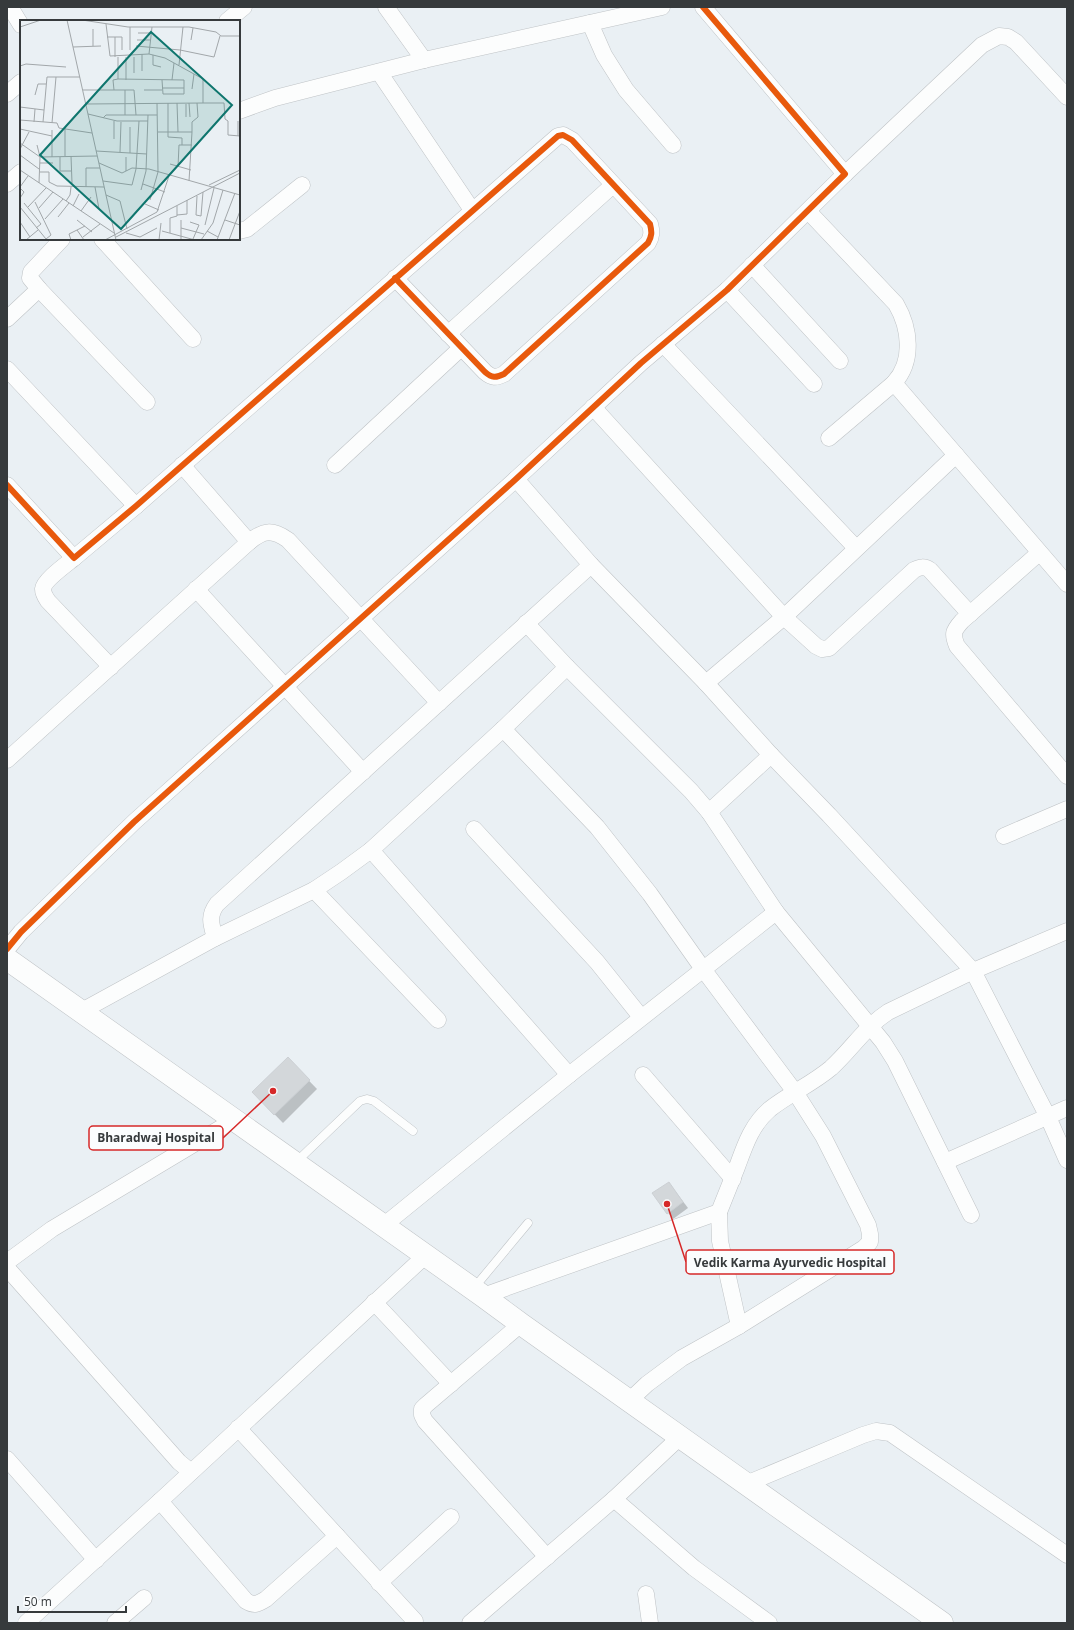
<svg xmlns="http://www.w3.org/2000/svg" width="1074" height="1630" viewBox="0 0 1074 1630" font-family="'Open Sans',sans-serif">
<style>
.shadow{fill:#0003}
.building{fill:#d3d7da;stroke:#ccd0d4}
.lines{fill:none;stroke-linecap:round;stroke-linejoin:round}
.lane-casing{stroke:#bfc3c6;stroke-width:9}
.street-casing{stroke:#bfc3c6;stroke-width:17}
.secondary-casing{stroke:#bfc3c6;stroke-width:23}
.lane{stroke:#fcfdfd;stroke-width:8}
.street{stroke:#fcfdfd;stroke-width:16}
.secondary{stroke:#fcfdfd;stroke-width:22}
.cycleway-casing{stroke:#fbfdfe;stroke-width:8}
.cycleway{stroke:#e8590c;stroke-width:6}
.inset-road{fill:none;stroke:#a2a7aa;stroke-width:1}
.view{fill:#0f766e;fill-opacity:0.15;stroke:#0f766e;stroke-width:2}
.inset-edge{fill:none;stroke:#363a3c;stroke-width:2}
.leader{fill:none;stroke:#d62828;stroke-width:1.5}
.callout-dot{fill:#d62828;stroke:#fbfdfe;stroke-width:1.5}
.callout{fill:#fbfdfe;stroke:#d62828;stroke-width:1.5}
.callout-label{font-size:12px;text-anchor:middle;font-weight:bold;fill:#363a3c}
</style>
<rect width="100%" height="100%" fill="#eaf0f4"/>
<!-- shadow -->
<g class="shadow">
<polygon points="288,1059 317,1089 283,1123 253,1092"/>
<polygon points="669,1183 688,1208 673,1219 654,1194"/>
</g>
<!-- building -->
<g class="building">
<polygon points="288,1057 310,1080 274,1115 252,1092"/>
<polygon points="669,1182 683,1202 667,1214 652,1193"/>
</g>
<g class="lines">
<!-- lane casing -->
<g class="lane-casing">
<g id="lane">
<polyline points="295,1163 360,1101 367,1099 374,1101 413,1131"/>
<polyline points="474,1288 528,1223"/>
</g>
</g>
<!-- street casing -->
<g class="street-casing">
<g id="street">
<polyline points="10,7 21,25"/>
<polyline points="386,7 424,60"/>
<polyline points="227,21 244,7"/>
<polyline points="590,23 604,55 626,90 673,145"/>
<polyline points="379,72 472,210"/>
<polyline points="7,94 21,82"/>
<polyline points="239,111 275,98 424,60 662,7"/>
<polyline points="845,174 982,45 999,36 1008,37 1016,42 1067,97"/>
<polyline points="7,184 21,172"/>
<path d="M808,211l88,93c14,24 18,57 -2,79l62,72"/>
<polyline points="239,231 247,229 302,185"/>
<polyline points="102,239 193,339"/>
<polyline points="752,265 840,361"/>
<polyline points="39,289 147,402"/>
<polyline points="727,290 814,384"/>
<polyline points="7,319 39,289 30,278 31,272 62,239"/>
<polyline points="448,334 613,185"/>
<polyline points="663,344 856,548"/>
<polyline points="7,369 136,506"/>
<path d="M593,407l191,210 32,29 6,3 7,-1 85,-78c6,-3 10,-4 16,0l40,44"/>
<polyline points="829,438 894,383"/>
<polyline points="182,465 249,542"/>
<polyline points="335,465 461,348"/>
<polyline points="516,479 591,565 706,683 771,755 829,815 973,971 1048,1117 1067,1160"/>
<path d="M7,485l67,73 62,-52 422,-370 5,-1 9,5 78,84c2,8 2,12 -2,19l-144,131c-8,4 -12,4 -19,-2l-90,-94"/>
<path d="M1039,553l-77,68c-9,10 -10,13 -5,25l110,130"/>
<path d="M74,558c-7,6 -30,22 -31,31 0,5 3,9 5,12l63,66"/>
<polyline points="196,589 363,772"/>
<polyline points="526,623 567,667 691,791 709,812 776,912 883,1042 895,1061 971,1215"/>
<polyline points="706,683 784,617 956,455 1067,584"/>
<polyline points="503,729 597,827 650,894 703,969 795,1092 823,1136 868,1225 870,1234 870,1242 864,1248 739,1326 682,1358 647,1384 629,1401"/>
<path d="M7,760l242,-218c15,-12 23,-13 39,-2l151,163"/>
<polyline points="709,812 771,755"/>
<polyline points="474,829 597,962 641,1017"/>
<polyline points="1004,836 1067,809"/>
<polyline points="371,850 569,1075"/>
<polyline points="314,890 438,1020"/>
<path d="M215,938c-4,-14 -7,-22 2,-34l374,-339"/>
<polyline points="7,949 21,932 134,822 516,479 641,363 727,290 845,174 703,7"/>
<polyline points="80,1012 215,938 314,890 341,872 371,850 503,729 567,667"/>
<polyline points="643,1075 733,1179"/>
<polyline points="945,1162 1067,1108"/>
<polyline points="719,1212 720,1241 739,1326"/>
<polyline points="383,1226 569,1075 776,912"/>
<polyline points="7,1262 52,1229 234,1120"/>
<polyline points="7,1268 179,1462 191,1472"/>
<path d="M483,1296l236,-84c6,-15 12,-30 18,-45 8,-22 15,-43 33,-58 19,-15 42,-25 61,-41 20,-18 34,-41 57,-56l85,-41 94,-40"/>
<polyline points="374,1302 451,1384"/>
<polyline points="521,1324 426,1405 422,1409 422,1415 425,1421 547,1557"/>
<polyline points="238,1428 415,1621"/>
<polyline points="7,1459 96,1560"/>
<polyline points="746,1484 863,1435 876,1431 890,1433 1067,1555"/>
<polyline points="614,1499 694,1568 769,1623"/>
<path d="M160,1501l86,100c8,5 12,3 20,-2l71,-63"/>
<polyline points="379,1583 451,1517"/>
<polyline points="646,1594 650,1623"/>
<polyline points="26,1623 160,1501 425,1256"/>
<polyline points="115,1623 144,1598"/>
<polyline points="470,1623 614,1499 680,1437"/>
</g>
</g>
<!-- secondary casing -->
<g class="secondary-casing">
<polyline id="secondary" points="7,959 483,1296 521,1324 942,1623"/>
</g>
<!-- lane -->
<use href="#lane" class="lane"/>
<!-- street -->
<use href="#street" class="street"/>
<!-- secondary -->
<use href="#secondary" class="secondary"/>
<!-- cycleway casing -->
<g class="cycleway-casing">
<g id="cycleway">
<path d="M7,485l67,73 62,-52 422,-370 5,-1 9,5 78,84c2,8 2,12 -2,19l-144,131c-8,4 -12,4 -19,-2l-90,-94"/>
<polyline points="7,949 21,932 134,822 516,479 641,363 727,290 845,174 703,7"/>
</g>
</g>
<!-- cycleway -->
<use href="#cycleway" class="cycleway"/>
</g>
<!-- overview -->
<g transform="translate(20 20)">
<rect width="220" height="220" fill="#eaf0f4"/>
<path class="inset-road" d="M47,0l49,220M62,0l46,7h61l27,5 5,4h19M0,7l21,-7M73,9v17M118,13h13M87,17h15v13M95,17v20M117,20h13M171,20l2,-12M116,26l44,4 34,7 6,-21M53,27l28,-1M110,30v-23M122,34v17M129,34l3,-27M133,35v10l8,2M98,37v22l66,1v14h-21l-1,-14M106,37v23M114,37v16M159,45l4,-38M0,46l6,-2 40,3M152,60l2,-17M142,68h22M172,69l2,-15M63,70h51l2,25M94,70l-1,-10 5,-1M105,70v25M124,70h18M15,75l3,-11h8M148,83v34l14,1v7M157,83l1,29M169,83l1,14M183,83h21l1,16 3,2v14l12,1M66,84l117,-1v-24l-38,-21 -16,-4 -39,2 -4,-32M166,84v13M0,87l24,3M68,94l29,7h31M83,98l3,-3h51M0,100l37,3 2,5 33,5M94,101v18M14,102l1,-13M23,102l4,-45h33M32,103l4,-46M0,109l32,7M138,112h34l-3,49M172,112v-10l6,-5 -1,-14M218,116v-15M0,123l20,14M17,125l3,12M0,129l9,-17M76,131l51,3M100,132l1,-30M110,133v-26M0,135l19,14M45,136v-28M51,136l1,27M32,137v-27M40,137v14h11M20,143h13M79,143l23,10 10,-5 17,1 91,26M150,144l21,6M158,147l1,-22h13M0,150l94,63M106,151v-14M20,152h9v10l8,4 47,1M83,161l29,4 4,-16 3,-48M19,163l1,-26 57,-1M123,164l22,8M189,165l31,-15M0,167l8,-11M66,167v-19h14M75,167l4,22M0,168l4,4 -4,6M121,170l5,-19 2,-56M86,175l14,6 7,28M177,176l-1,19 5,1 2,-24M130,180l8,-28 -1,-69M46,181l4,-6 1,-8M4,183l17,21 -5,4M125,184l14,6M53,186l6,-12M0,187l26,32 5,-4 -16,-33M8,187l18,-19M19,188l14,-16M61,191l10,-14M157,195l10,-1v-14M38,197l11,-14M25,199l18,-20M57,200l15,12M161,200v20M205,200l15,5M0,202l10,15M170,202l9,3 -6,14M185,205l9,-37M161,208l23,6M57,210l7,10M142,211l33,9M187,211l11,6M106,213l14,4 17,-9M150,213v-15l7,-2v-10M63,217l17,-13M96,217l124,-64M6,220l12,-10M51,220l-2,-6 16,-8M85,220l52,-28 12,-36M139,220l2,-17M181,220l12,-17 10,-33M197,220l18,-47M209,220l11,-29"/>
<path class="view" d="M131,12l81,73 -111,124 -81,-74z"/>
<rect width="220" height="220" class="inset-edge"/>
</g>
<!-- callouts -->
<path class="leader" d="M273 1091L223 1138M667 1204L686 1262"/>
<g class="callout-dot">
<circle cx="273" cy="1091" r="4"/>
<circle cx="667" cy="1204" r="4"/>
</g>
<g class="callout">
<rect x="89" y="1126" width="134" height="24" rx="4"/>
<rect x="686" y="1250" width="208" height="24" rx="4"/>
</g>
<g class="callout-label">
<text x="156" y="1142">Bharadwaj Hospital</text>
<text x="790" y="1267">Vedik Karma Ayurvedic Hospital</text>
</g>
<!-- border -->
<rect width="1074" height="1630" fill="none" stroke="#363a3c" stroke-width="16"/>
<!-- scale -->
<path d="M18 1606v6h108v-6" fill="none" stroke="#363a3c" stroke-width="2"/>
<text x="24" y="1606" font-size="12" fill="#363a3c" stroke="#fbfdfe" stroke-width="3" paint-order="stroke">50 m</text>
</svg>
